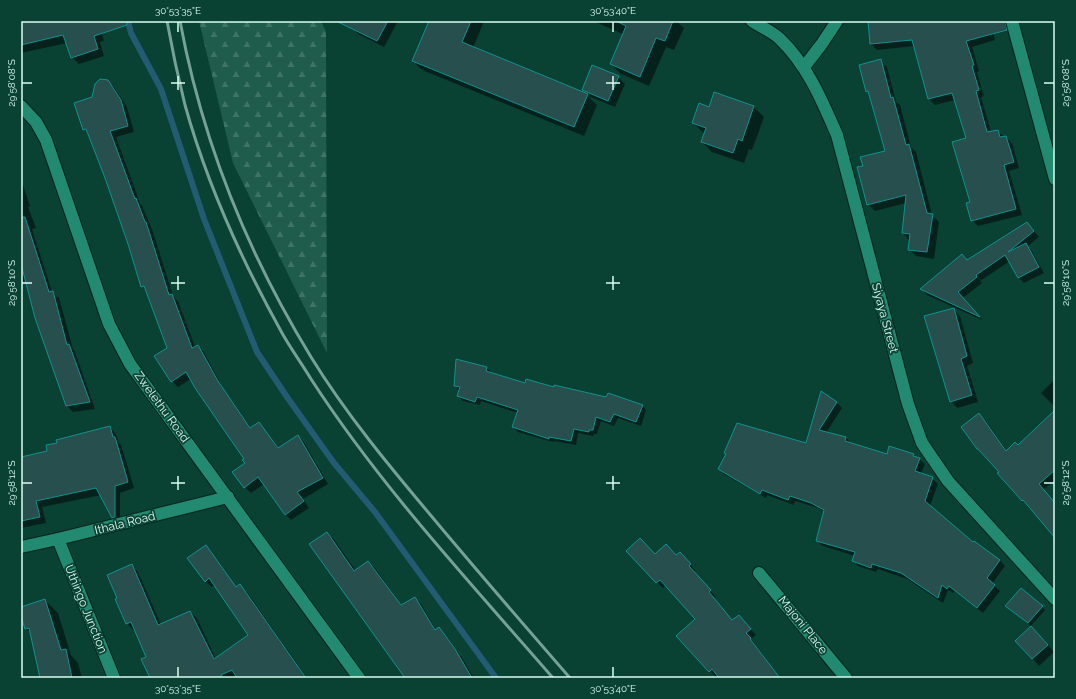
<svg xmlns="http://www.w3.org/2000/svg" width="1076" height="699" viewBox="0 0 1076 699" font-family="Raleway,sans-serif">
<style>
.forest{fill:url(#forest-firs)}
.shadow{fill:#0007}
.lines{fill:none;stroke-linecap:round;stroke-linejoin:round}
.stream{stroke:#245b74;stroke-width:6}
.building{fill:#264f4d;stroke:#0e938f}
.minor-casing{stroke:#05251c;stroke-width:14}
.minor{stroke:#228a70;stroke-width:12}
.rail{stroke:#75a295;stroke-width:3}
.ticks{fill:none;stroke:#dbfef1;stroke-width:1.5}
.labels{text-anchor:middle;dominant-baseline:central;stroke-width:3.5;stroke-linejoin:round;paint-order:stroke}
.street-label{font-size:12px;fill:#dbfef1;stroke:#094133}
.neatline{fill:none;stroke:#dbfef1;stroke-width:1.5}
.ticks-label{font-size:10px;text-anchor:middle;fill:#dbfef1}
</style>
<defs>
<pattern id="forest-firs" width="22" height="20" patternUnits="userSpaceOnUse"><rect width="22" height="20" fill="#1f5c4b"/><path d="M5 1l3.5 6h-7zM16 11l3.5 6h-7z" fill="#3f7465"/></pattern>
</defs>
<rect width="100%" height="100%" fill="#094133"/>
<!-- forest -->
<polygon class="forest" points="199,21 321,21 326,32 327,353 233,163"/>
<!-- shadow -->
<g class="shadow">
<polygon points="28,21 98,21 104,41 100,42 104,56 79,64 72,57 67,43 21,53 21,22"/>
<polygon points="354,21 398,21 384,47 358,34 351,27"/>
<polygon points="430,21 484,21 473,48 590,96 583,90 618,77 625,84 615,107 588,96 597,105 584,136 422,70 413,61"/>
<polygon points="593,21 676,21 684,28 674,50 666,47 649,86 621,74 611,64 623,34"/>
<polygon points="869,21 990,21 995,40 972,47 979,71 977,72 984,96 981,97 991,132 997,131 1012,143 1019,168 1009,171 1022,215 978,226 972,220 967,139 955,100 935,105 929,99 914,46 877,50 871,44"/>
<polygon points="880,60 887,67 896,102 900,105 911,147 916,152 932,215 939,222 934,259 916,256 909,249 909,240 903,233 906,203 875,211 868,204 864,167 886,151 871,96 867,92"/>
<polygon points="107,81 114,87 127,107 134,132 116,137 140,203 142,206 152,229 173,296 178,301 195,347 198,346 204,352 223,388 251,428 259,423 279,448 298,436 304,442 328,484 303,499 309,508 291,520 285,514 264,484 251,493 245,487 246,464 245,459 191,379 178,387 172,381 168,349 148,292 142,286 106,177 89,134 84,129 92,98"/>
<polygon points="715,93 754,107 764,117 752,150 749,149 744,163 712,152 702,142 705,134 693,123 710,108"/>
<polygon points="21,179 30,206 28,207 36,228 32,229 52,292 59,298 73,349 75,352 95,409 73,412 67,406 36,318 26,280 21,282"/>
<polygon points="1027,223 1039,237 1028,246 1031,250 1044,273 1024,283 1019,278 1010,261 980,281 982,283 963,298 982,320 927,295 922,289"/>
<polygon points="953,309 960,316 973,363 967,366 978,402 957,408 951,401"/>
<polygon points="457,360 487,368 491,372 491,374 525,385 554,388 642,405 646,410 641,426 618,418 614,426 601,421 597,434 594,434 593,436 578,433 576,445 554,441 553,442 518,432 513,427 518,413 481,401 480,405 463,401 458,396 460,391 455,386"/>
<polygon points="1055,379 1055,407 1041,393"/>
<polygon points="821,393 837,403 842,408 826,433 846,438 852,444 888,456 913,455 919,459 925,464 921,474 932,478 938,484 930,506 973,544 1000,560 1005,566 992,584 1000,591 983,613 955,591 953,593 948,590 943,603 907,579 878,569 876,572 858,566 853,560 855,556 823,546 817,541 825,512 818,508 795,501 794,505 767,495 766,498 724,474 719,469 806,444"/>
<polygon points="1055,412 1055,480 1043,490 1055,504 1055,537 1000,472 978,449 979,415 985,420 1007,451 1018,447"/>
<polygon points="109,427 116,434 119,443 121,445 134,488 120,493 120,523 119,524 113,517 101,495 42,507 46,523 21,528 21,458 49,451"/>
<polygon points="327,533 334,539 356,571 368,562 375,568 402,606 415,598 421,604 436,630 439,629 445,635 461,656 473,676 471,677 472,678 407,678"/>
<polygon points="206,546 212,553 237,588 240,586 247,592 307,678 152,678 147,658 135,629 133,630 127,623 132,565 138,572 161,625 190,612 197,618 216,659 250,635 215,585 212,587 205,581"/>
<polygon points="655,555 676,556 685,559 696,571 694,572 716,597 714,598 732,621 744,622 756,635 751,639 780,678 720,678 718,675 716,677 710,671 696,619 666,585 663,588 657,582"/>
<polygon points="45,600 58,613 71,655 78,663 82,678 41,678 32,634 26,629 21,613 21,608"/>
<polygon points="1042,606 1045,610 1031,626 1010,609"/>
<polygon points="1038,634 1054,652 1039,666 1016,641"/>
</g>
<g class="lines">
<!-- stream -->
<polyline class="stream" points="128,21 131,33 161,89 204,219 257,352 287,397 334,463 375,512 496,678"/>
</g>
<!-- building -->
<g class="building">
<polygon points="21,21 127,21 127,25 94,36 98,49 71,58 63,35 21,45"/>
<polygon points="336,21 388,21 377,41"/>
<polygon points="429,21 471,21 462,42 588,94 574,127 412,61"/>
<polygon points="616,21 673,21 665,41 656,38 640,77 610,64 626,26"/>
<polygon points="868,21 1005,21 1007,30 966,41 974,65 972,66 979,90 976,91 987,132 998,130 1000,137 1006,136 1014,162 1004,165 1016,209 971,221 966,203 970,202 952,142 966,138 952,93 928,99 912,40 870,44"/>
<polygon points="881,59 891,98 893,97 906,145 909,144 927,213 933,214 927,252 908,250 910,234 902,233 906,195 867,205 857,167 863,166 860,157 885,151 868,91 866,92 859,65"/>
<polygon points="592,65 619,76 608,101 582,90"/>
<polygon points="100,79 108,80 121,100 128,126 110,131 135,199 136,198 145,222 146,222 169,295 172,294 192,348 198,345 218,381 250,428 259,422 278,448 298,435 323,478 297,492 304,501 285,515 258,477 244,488 232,472 245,463 242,460 244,459 195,388 186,372 171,382 154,356 167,348 144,286 141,287 128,244 105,178 86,129 83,130 74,103 92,97 95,84"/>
<polygon points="714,92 754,106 742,141 738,139 733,153 701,142 706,128 692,123 699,103 709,107"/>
<polygon points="21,217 25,217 49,292 53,291 67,345 69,344 90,402 66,406 35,318 21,264"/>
<polygon points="1027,222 1034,231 1008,252 1026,243 1039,267 1018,278 1005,255 976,275 977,277 958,292 980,317 920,289 962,254 967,260"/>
<polygon points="954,308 967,356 961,359 972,395 950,402 924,316"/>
<polygon points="456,359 487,367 486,371 525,383 526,379 554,387 554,385 606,397 608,393 643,405 636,422 614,414 610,422 596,417 593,430 589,430 589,432 574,429 571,441 549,437 549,439 512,427 518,410 477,397 475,402 457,396 460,387 454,386"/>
<polygon points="821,391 837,402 819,430 846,437 845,441 887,454 889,446 914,454 913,456 920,458 915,471 933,477 925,501 973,542 974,541 1000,560 987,578 995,585 977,608 949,586 947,589 942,585 938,598 901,573 872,564 871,568 852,561 855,552 816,541 824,510 811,503 790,496 788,500 762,490 760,494 718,469 726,454 724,453 737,423 806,443"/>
<polygon points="1055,410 1055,470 1039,484 1055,503 1055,538 1023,500 1022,501 997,473 999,472 978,449 977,449 961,427 979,413 1006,451 1015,442 1018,445"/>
<polygon points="110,426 113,437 115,437 128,482 115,486 115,517 112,518 96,488 36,501 40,517 21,521 21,457 47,451 46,445 57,443 56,440"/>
<polygon points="327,532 354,571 368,561 401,605 415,597 435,630 439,627 455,649 472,678 405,678 309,544"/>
<polygon points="640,538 655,554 666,544 676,555 680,552 691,564 689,566 711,590 709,592 732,620 739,615 751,629 746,633 751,638 750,639 780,678 719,678 712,669 709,672 676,636 695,619 660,580 656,583 626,551"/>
<polygon points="206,545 236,587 240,584 306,678 237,678 232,670 221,675 223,678 150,678 141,659 146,657 131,622 126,624 115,599 117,598 107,575 132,564 158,625 190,611 214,659 248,635 209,578 205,582 187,558"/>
<polygon points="1021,588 1043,606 1028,623 1005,606"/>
<polygon points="45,599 61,650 66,649 72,678 40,678 29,628 25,629 21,616 21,607"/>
<polygon points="1031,626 1048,645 1032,659 1015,641"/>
</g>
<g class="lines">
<!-- minor casing -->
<g class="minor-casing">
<g id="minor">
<path d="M752,21c9,6 21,11 28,18 28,27 42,62 57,96l71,269 14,39 26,38 107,118"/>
<polyline points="1012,21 1055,179"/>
<polyline points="804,67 821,45 837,21"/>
<polyline points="21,106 36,122 46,140 109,324 130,364 359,678"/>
<polyline points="58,539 114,678"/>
<polyline points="21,547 58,539 228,497"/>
<polyline points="759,573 846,678"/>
</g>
</g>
<!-- minor -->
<use href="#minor" class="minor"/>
<!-- rail -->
<g class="rail">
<path d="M167,21c5,28 11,56 18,84 22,79 57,156 97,228 9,16 20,31 29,46 70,108 158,202 242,299"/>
<path d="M180,21c22,119 68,233 131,336 35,57 79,110 122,161 45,54 91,107 137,160"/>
</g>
</g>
<!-- ticks -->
<path class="ticks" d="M178,22v10M613,22v10M178,76v14M613,76v14M22,83h10M171,83h14M606,83h14M1044,83h10M178,276v14M613,276v14M22,283h10M171,283h14M606,283h14M1044,283h10M178,476v14M613,476v14M22,483h10M171,483h14M606,483h14M1044,483h10M178,667v10M613,667v10"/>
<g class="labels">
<!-- street labels -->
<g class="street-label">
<text transform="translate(885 318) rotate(75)">Siyaya Street</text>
<text transform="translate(162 407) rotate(54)">Zwelethu Road</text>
<text transform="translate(125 523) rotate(-14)">Ithala Road</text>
<text transform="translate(86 609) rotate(68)">Uthingo Junction</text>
<text transform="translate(803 625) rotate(51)">Majoni Place</text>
</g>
</g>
<!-- border -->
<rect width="1076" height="699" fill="none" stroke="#094133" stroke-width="44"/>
<rect x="22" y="22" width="1032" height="655" class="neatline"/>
<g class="ticks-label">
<text x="178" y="14">30°53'35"E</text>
<text x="613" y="14">30°53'40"E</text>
<text transform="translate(11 83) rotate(-90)" y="4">29°58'08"S</text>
<text transform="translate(1065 83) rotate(-90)" y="4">29°58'08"S</text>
<text transform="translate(11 283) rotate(-90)" y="4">29°58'10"S</text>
<text transform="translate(1065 283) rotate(-90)" y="4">29°58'10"S</text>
<text transform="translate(11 483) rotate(-90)" y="4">29°58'12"S</text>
<text transform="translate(1065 483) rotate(-90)" y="4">29°58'12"S</text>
<text x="178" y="692">30°53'35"E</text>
<text x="613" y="692">30°53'40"E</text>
</g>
</svg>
